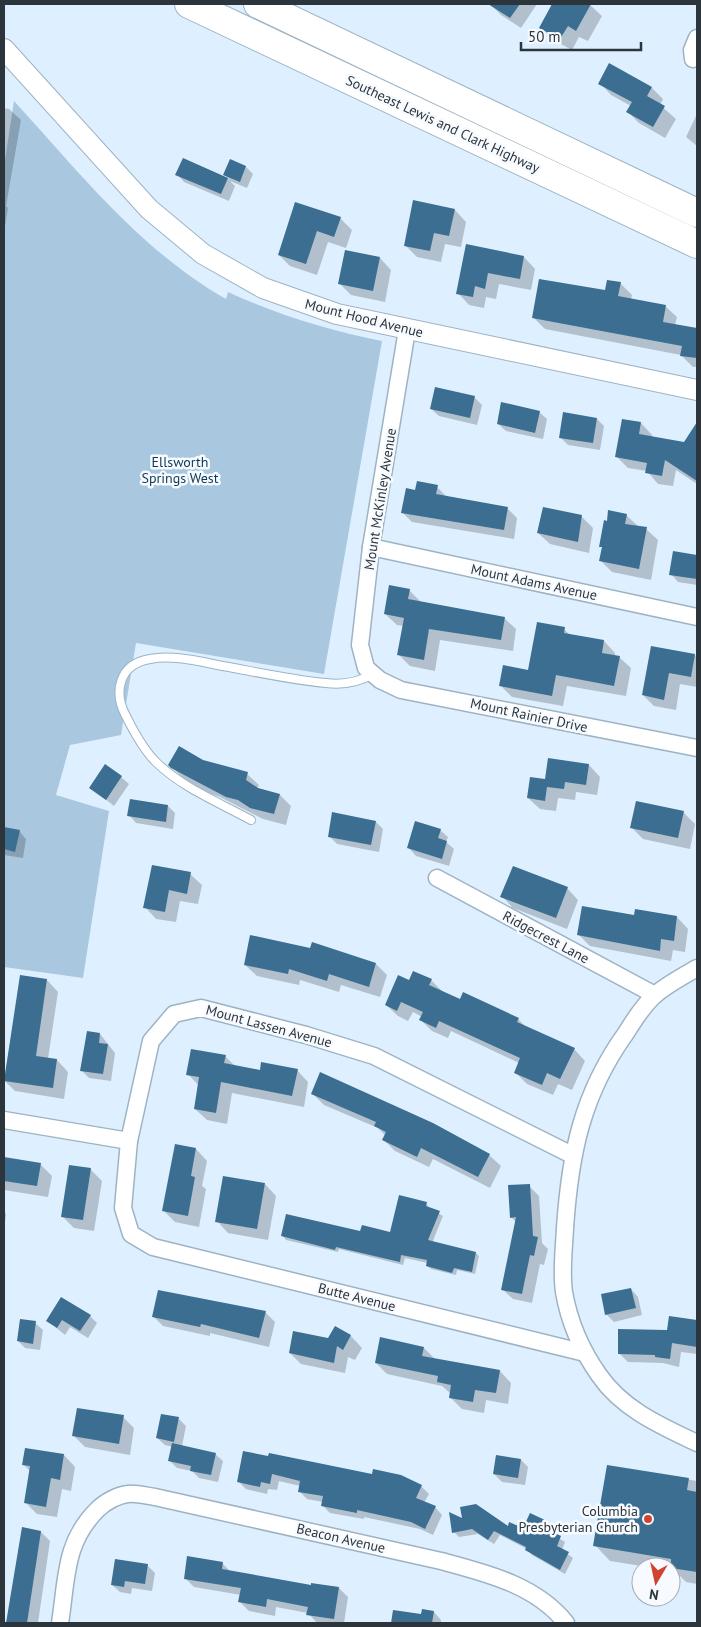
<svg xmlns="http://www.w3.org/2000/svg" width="701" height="1627" viewBox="0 0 701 1627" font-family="'PT Sans',sans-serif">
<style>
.green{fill:#a9c8e0}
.shadow{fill:#0003}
.building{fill:#3b6e91}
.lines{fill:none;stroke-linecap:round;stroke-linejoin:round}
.service-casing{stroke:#9db3c4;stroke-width:10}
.minor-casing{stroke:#9db3c4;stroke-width:19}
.tertiary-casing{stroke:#9db3c4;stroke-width:22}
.motorway-casing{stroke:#9db3c4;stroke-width:30}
.service{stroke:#fff;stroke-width:8}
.minor{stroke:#fff;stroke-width:16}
.tertiary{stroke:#fff;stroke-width:20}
.motorway{stroke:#fff;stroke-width:28}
.poi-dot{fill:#cf432f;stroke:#f7fbff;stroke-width:2}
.labels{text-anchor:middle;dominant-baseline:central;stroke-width:5;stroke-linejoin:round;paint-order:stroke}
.street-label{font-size:14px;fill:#2c353c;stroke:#f7fbff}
.park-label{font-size:14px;fill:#0f3953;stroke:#f7fbff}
.poi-label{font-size:14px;fill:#2c353c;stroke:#f7fbff;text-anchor:end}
</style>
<rect width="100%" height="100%" fill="#def0ff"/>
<!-- green -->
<path class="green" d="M14,101c67,73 125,148 212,198l2,-7c50,23 100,38 154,49l-58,333 -188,-31 -15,92 -51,10 -14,50 53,16 -26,167 -79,-11v-800z"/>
<!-- shadow -->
<g class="shadow">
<polygon points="490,4 537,4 521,28 501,15"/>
<polygon points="554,4 589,4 602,16 588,41 579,37 572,50 552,39 541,27"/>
<polygon points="610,65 652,88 663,99 660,105 676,119 665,138 639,123 628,112 631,106 611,95 600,83"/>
<polygon points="4,108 9,109 21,120 6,206 8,208 5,226"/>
<polygon points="696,116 697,116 697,146 686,137"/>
<polygon points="183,159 230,180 225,175 231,160 246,167 253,174 247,188 230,181 235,186 229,201 184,182 177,174"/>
<polygon points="296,204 340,218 352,230 346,248 328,242 317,275 290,266 279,255"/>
<polygon points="455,210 466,222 461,247 445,244 441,262 417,257 405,245"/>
<polygon points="467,246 524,257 535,269 531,290 499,284 496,299 486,297 484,308 469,305 458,293"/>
<polygon points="380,258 391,270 385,302 351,295 340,284"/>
<polygon points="620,283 632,295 631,299 665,306 677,317 675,325 697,329 697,367 693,367 681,355 545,329 533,317 606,292"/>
<polygon points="474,397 482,405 477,425 439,416 431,409"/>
<polygon points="539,412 547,419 543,439 506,431 498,424"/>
<polygon points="597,419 604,426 600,450 568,445 560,437"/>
<polygon points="641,423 652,435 652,437 685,443 690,435 697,440 697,484 676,470 673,486 658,484 647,471 628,468 617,457"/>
<polygon points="437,487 447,497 507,508 517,518 514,539 412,522 402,512 416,491"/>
<polygon points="626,515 638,526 646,529 658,540 651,580 612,572 601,561 603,549 601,546 608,522"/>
<polygon points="581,516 593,528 589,553 550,544 538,533"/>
<polygon points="674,553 697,556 697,585 678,582 671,574"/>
<polygon points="409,590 421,602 504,618 516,629 513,651 440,640 435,671 410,666 399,655 404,626 397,625 385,614"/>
<polygon points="564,629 571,636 604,641 615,653 615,656 619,657 631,668 626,696 567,686 563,706 512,697 500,685 529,671"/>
<polygon points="652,648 695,655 697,658 697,687 680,684 676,710 654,706 643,695"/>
<polygon points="202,761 247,774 259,785 257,789 280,795 291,806 286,825 263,819 220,797 208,793 184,779 170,765"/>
<polygon points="589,765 600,777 597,795 576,792 575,800 558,798 556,811 540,809 528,798 546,781"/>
<polygon points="121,777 129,784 114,806 91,788"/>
<polygon points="168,806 175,813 173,829 136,823 129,815"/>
<polygon points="683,812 695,824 690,849 643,839 631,827"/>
<polygon points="376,822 383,829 379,852 337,844 329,836"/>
<polygon points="4,828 19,831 26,839 23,858 4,855"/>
<polygon points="440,830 448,837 446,842 454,849 449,866 416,856 409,848"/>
<polygon points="190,874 202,885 198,904 180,901 176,922 156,919 145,907"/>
<polygon points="567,888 578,900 567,929 513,908 502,896"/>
<polygon points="635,916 677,917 688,929 685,952 673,950 671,961 590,946 578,934"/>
<polygon points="313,944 376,964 387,975 380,997 341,985 339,992 300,980 299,985 257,976 245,965 311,949"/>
<polygon points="21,976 47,980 58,992 48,1059 57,1060 68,1072 64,1099 15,1091 4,1080"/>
<polygon points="431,980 443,992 461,1001 518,1019 527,1028 574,1049 585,1061 572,1090 558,1084 553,1095 527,1084 515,1072 519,1063 451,1031 448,1038 432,1031 421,1020 422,1017 413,1012 408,1021 398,1016 386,1005 410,982"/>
<polygon points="100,1034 115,1053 111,1081 89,1078 82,1071"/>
<polygon points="225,1056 235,1066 261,1071 297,1070 308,1082 304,1107 232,1093 227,1124 207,1120 195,1109 199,1086 188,1074"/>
<polygon points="312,1093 489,1155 501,1166 490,1188 433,1159 429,1167 395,1151 384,1140 386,1136 378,1128 324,1105"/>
<polygon points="196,1149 207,1161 202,1186 206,1189 199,1227 175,1222 164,1211"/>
<polygon points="4,1159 40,1164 52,1176 48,1197 4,1190"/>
<polygon points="70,1166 91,1170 102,1181 94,1231 74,1228 62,1216"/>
<polygon points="265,1184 276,1196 268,1240 228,1233 217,1221"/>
<polygon points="529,1186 539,1196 542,1243 548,1249 544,1265 540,1264 532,1303 513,1299 502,1289 516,1222 511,1217"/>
<polygon points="426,1203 429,1208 443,1216 432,1243 476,1253 479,1256 475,1274 457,1270 456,1275 431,1269 427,1266 428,1263 405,1258 403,1265 339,1249 338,1252 286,1240 283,1236 361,1232 391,1233"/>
<polygon points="4,1211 6,1214 4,1230"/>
<polygon points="631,1289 638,1297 642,1315 614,1322 606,1314"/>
<polygon points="265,1312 275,1322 269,1347 210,1333 210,1336 163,1326 154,1317"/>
<polygon points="90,1316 97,1323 88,1338 70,1327 65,1335 48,1321"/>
<polygon points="670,1317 697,1321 697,1354 681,1352 679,1367 663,1363 628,1362 619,1353 668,1331"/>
<polygon points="35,1323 43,1330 40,1350 25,1348 18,1341"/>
<polygon points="336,1328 351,1336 362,1348 355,1360 348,1357 345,1373 301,1364 290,1353 329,1340"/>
<polygon points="424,1348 436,1360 500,1371 511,1383 508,1404 486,1400 484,1413 462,1409 451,1398 451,1394 442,1386 387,1374 376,1363"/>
<polygon points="123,1417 134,1428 130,1455 85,1447 74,1436"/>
<polygon points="179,1419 186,1426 182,1446 215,1454 223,1461 218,1482 199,1478 192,1471 177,1468 170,1461 173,1447 165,1445 157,1438"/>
<polygon points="244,1452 421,1486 429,1494 424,1503 435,1507 442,1515 433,1535 420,1529 364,1517 364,1519 330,1513 322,1505 323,1502 307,1499 299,1491 300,1486 279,1481 277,1490 268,1489 267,1494 246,1489 239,1482"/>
<polygon points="64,1455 75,1467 71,1491 62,1489 57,1517 37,1514 26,1503 31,1472 24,1465"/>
<polygon points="521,1460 528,1467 525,1485 502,1482 494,1474"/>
<polygon points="608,1466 697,1481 697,1584 686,1582 676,1572 671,1571 671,1567 648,1567 610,1561 595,1545"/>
<polygon points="530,1514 547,1522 552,1527 549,1532 565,1542 562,1550 573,1558 565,1574 532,1555 527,1549 500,1535 494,1544 478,1534 459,1537 454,1532 463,1520 523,1529"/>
<polygon points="23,1529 41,1532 50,1541 38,1623 8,1623"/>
<polygon points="222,1563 231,1572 312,1587 339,1588 348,1597 344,1623 317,1623 308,1613 276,1607 275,1616 249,1611 240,1602 241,1595 194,1587 185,1578"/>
<polygon points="147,1565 155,1573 152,1591 132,1588 131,1594 120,1592 112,1585"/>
<polygon points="394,1612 422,1616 434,1612 441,1620 441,1623 392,1623"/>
</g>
<!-- building -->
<g class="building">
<polygon points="488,4 520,4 510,18"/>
<polygon points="552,4 591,4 576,31 568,26 560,39 539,28"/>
<polygon points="609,63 652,87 647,96 665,106 653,127 626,112 632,102 598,84"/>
<polygon points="183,158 228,178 221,194 175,175"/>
<polygon points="230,159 246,166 240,182 223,175"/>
<polygon points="413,200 455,209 449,236 434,233 430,251 404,246"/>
<polygon points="295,202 341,217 334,237 317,231 306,264 278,255"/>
<polygon points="466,244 524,256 520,279 488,273 485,289 475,286 473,297 456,294"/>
<polygon points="345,250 380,257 373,291 338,284"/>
<polygon points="539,279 605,290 607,280 621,282 618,296 666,305 663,322 697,328 697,358 680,356 682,346 532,318"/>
<polygon points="435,387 475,396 470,418 430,409"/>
<polygon points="501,402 540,411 535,433 497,424"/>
<polygon points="563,412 597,418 593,443 559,438"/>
<polygon points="622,419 641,422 639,434 684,442 697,422 697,481 665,460 662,476 645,473 647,463 615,457"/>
<polygon points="417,481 438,485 436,494 508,507 504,530 401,513 406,488 415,490"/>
<polygon points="543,507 582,515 578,542 537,533"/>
<polygon points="608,510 627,514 625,524 647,527 639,569 599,561 602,547 599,547 604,520 607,521"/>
<polygon points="673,551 697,555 697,579 669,575"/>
<polygon points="389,585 410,589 408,599 505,617 501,640 429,629 424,660 397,655 404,618 384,614"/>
<polygon points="537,622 565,627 564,633 604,640 602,653 620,656 614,686 556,675 552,696 499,686 503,665 528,670"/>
<polygon points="651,646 695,654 691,677 669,673 664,700 642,695"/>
<polygon points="179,746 203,760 248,772 246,780 258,788 280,794 274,814 250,808 238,800 226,797 171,768 168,765"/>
<polygon points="548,758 589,764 586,785 565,782 564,789 547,787 545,801 527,798 530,777 545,779"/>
<polygon points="105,764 122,776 106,800 89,788"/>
<polygon points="130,799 168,805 166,822 127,816"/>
<polygon points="636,801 684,811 678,838 630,828"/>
<polygon points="332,812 376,821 371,845 328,837"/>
<polygon points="415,821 441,829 438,838 447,841 442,859 407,848"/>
<polygon points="4,827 20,830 15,852 4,849"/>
<polygon points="152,865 191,872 187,894 169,890 165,912 143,908"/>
<polygon points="513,866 568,887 556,918 500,897"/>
<polygon points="582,906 634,915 635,909 677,916 674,941 661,939 660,951 577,935"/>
<polygon points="250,935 310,948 312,942 376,963 369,987 329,974 327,981 289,969 288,974 244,965"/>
<polygon points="413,971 432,979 429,985 460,999 463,992 519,1018 517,1022 575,1048 560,1079 547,1073 542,1085 514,1073 520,1058 439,1021 436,1028 419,1020 423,1012 401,1002 397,1011 385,1005 398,975 409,980"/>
<polygon points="20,975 47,979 36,1056 57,1059 53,1088 4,1081"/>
<polygon points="87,1031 100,1033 99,1043 108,1044 103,1074 80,1071"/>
<polygon points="191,1049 226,1055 224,1063 260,1070 261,1062 298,1069 292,1096 221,1082 216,1113 194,1109 199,1077 186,1075"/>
<polygon points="320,1072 433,1123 490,1154 478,1177 421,1148 417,1157 382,1140 386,1132 374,1126 376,1122 311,1094"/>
<polygon points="175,1144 196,1148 191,1176 195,1177 188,1216 162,1211"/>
<polygon points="4,1157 41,1163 37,1186 4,1181"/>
<polygon points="69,1165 91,1168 83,1220 61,1217"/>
<polygon points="223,1176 265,1183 257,1229 215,1222"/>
<polygon points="530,1184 533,1236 538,1237 534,1256 530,1255 522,1294 501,1290 516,1217 510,1218 508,1185"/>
<polygon points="399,1195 427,1202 426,1206 440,1211 428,1240 476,1252 472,1272 454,1268 452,1273 426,1266 427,1260 401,1255 400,1262 336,1247 335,1250 281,1236 286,1214 360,1231 362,1225 390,1232"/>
<polygon points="631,1288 636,1308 605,1315 601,1294"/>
<polygon points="158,1290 266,1311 259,1338 201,1324 200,1327 152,1317"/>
<polygon points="61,1297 91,1315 80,1331 62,1320 57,1328 46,1321"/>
<polygon points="669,1316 697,1320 697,1347 672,1343 670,1359 655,1357 655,1355 618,1354 618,1329 667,1330"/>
<polygon points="20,1319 36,1321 33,1344 17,1341"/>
<polygon points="335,1326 351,1335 343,1350 337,1346 334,1363 289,1353 293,1331 328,1338"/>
<polygon points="380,1337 424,1347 422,1356 500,1370 496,1393 475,1390 473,1402 449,1398 451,1385 437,1382 438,1376 375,1363"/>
<polygon points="77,1408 124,1415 119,1444 72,1436"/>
<polygon points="161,1414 179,1417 174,1442 156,1438"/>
<polygon points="172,1443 216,1453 211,1475 190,1471 191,1466 168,1461"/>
<polygon points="25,1448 64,1454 60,1480 51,1478 46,1507 24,1503 30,1466 22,1465"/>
<polygon points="243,1451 268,1456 269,1453 372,1474 373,1469 401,1475 422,1485 416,1498 436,1506 425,1529 411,1522 357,1510 357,1513 321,1506 323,1496 298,1492 300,1481 272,1474 270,1484 261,1482 260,1487 237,1482"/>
<polygon points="496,1455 521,1459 518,1478 493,1474"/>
<polygon points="607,1465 689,1478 687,1490 697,1492 697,1572 671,1568 671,1559 593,1546"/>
<polygon points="476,1504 508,1526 509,1522 523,1528 530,1513 547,1521 544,1528 561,1536 557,1546 569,1552 560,1570 525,1550 526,1547 494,1531 488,1540 472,1529 452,1533 449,1512 462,1518 460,1507"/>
<polygon points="22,1527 41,1531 27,1623 6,1623"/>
<polygon points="187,1556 223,1562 222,1569 311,1585 311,1583 339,1587 334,1619 306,1615 308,1607 267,1599 266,1607 238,1602 241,1588 184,1579"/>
<polygon points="115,1559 148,1564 145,1584 125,1581 124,1587 111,1585"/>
<polygon points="422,1609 434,1611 432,1623 391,1623 393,1610 421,1614"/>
</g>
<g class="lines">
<!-- service casing -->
<g class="service-casing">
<path id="service" d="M251,820c-31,-17 -68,-32 -94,-57 -13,-12 -23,-31 -31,-47 -13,-24 -7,-52 24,-57 25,-5 54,4 79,8 32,6 64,13 97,16 16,2 33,-1 47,-9"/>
</g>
<!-- minor casing -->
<g class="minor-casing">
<g id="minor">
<polyline points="693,59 692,50 697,38"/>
<polyline points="407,330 371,547 360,645 366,668 380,680 401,690 697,748"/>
<polyline points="371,547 697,617"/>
<polyline points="437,878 655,995"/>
<path d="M697,968c-14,8 -29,16 -41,26 -12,10 -22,26 -30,39 -44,61 -56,121 -61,195 -1,21 -4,43 -1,64 5,29 18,59 35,83 23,34 62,51 98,68"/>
<polyline points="4,1120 129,1141"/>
<polyline points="572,1155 374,1056 306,1035 201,1008 174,1014 151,1041 129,1141 123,1208 131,1234 153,1247 585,1353"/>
<path d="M60,1623c7,-44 4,-81 38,-114 7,-7 20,-14 30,-15 9,-1 19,2 27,3l286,64c45,12 95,24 125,62"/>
</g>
</g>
<!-- tertiary casing -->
<g class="tertiary-casing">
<polyline id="tertiary" points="4,49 149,209 203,254 263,288 337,314 697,390"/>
</g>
<!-- motorway casing -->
<g class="motorway-casing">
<g id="motorway">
<polyline points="189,4 697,244"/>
<polyline points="258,4 697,213"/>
</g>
</g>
<!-- service -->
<use href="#service" class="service"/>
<!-- minor -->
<use href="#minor" class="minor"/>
<!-- tertiary -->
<use href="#tertiary" class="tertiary"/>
<!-- motorway -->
<use href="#motorway" class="motorway"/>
</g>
<!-- markers -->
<circle class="poi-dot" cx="648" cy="1519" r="5"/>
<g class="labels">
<!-- street labels -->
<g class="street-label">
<text transform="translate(443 124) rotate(25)">Southeast Lewis and Clark Highway</text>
<text transform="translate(364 318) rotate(14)">Mount Hood Avenue</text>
<text transform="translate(380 499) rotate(-81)">Mount McKinley Avenue</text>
<text transform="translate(534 582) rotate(12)">Mount Adams Avenue</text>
<text transform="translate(529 715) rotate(12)">Mount Rainier Drive</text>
<text transform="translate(546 937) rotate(28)">Ridgecrest Lane</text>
<text transform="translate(269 1026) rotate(15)">Mount Lassen Avenue</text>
<text transform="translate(357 1297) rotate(14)">Butte Avenue</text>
<text transform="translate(341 1538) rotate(13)">Beacon Avenue</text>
</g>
<!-- park labels -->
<g class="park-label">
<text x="180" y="462">Ellsworth<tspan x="180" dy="16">Springs West</tspan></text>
</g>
<!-- poi labels -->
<g class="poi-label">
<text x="638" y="1511">Columbia<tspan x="638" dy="16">Presbyterian Church</tspan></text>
</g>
</g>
<!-- border -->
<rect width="701" height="1627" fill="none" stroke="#2c353c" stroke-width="10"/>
<!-- north arrow -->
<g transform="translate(656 1582) rotate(189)"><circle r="24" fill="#f7fbff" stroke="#a6acb1"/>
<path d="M0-4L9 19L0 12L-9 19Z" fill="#cf432f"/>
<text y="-8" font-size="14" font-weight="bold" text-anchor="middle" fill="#2c353c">N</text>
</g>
<!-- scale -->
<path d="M521 42v8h120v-8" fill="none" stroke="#2c353c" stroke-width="2.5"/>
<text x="528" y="42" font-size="15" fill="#2c353c" stroke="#f7fbff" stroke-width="4" paint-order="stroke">50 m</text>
</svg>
